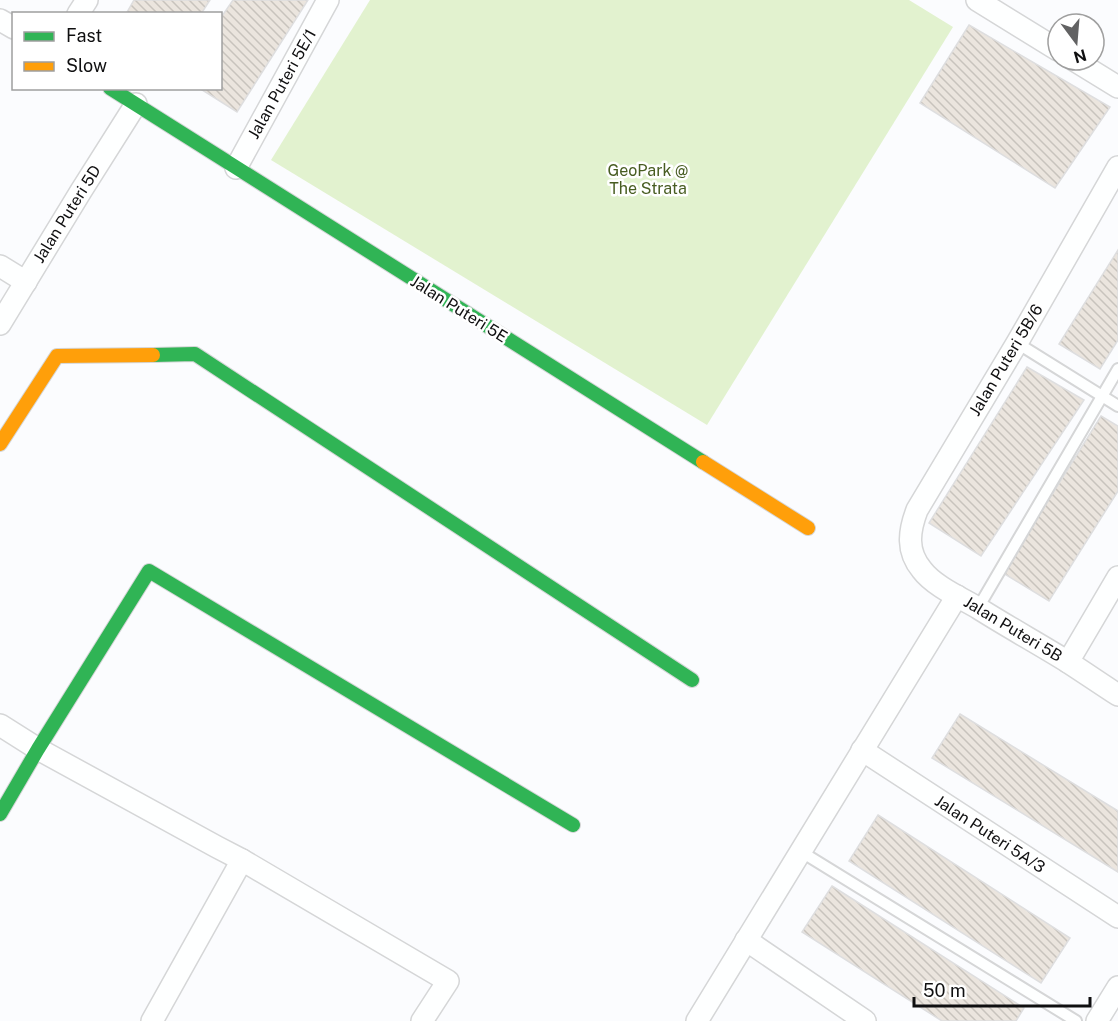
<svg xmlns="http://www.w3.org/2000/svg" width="1118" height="1021" viewBox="0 0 1118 1021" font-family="'Public Sans',sans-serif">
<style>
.park{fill:#e2f2cf}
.building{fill:url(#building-back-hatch);stroke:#dededf;stroke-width:1.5}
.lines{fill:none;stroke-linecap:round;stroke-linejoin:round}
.lane-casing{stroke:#d5d6d7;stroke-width:14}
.street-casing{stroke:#d5d6d7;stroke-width:24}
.fast-casing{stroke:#d5d6d7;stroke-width:16}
.slow-casing{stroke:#d5d6d7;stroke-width:16}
.lane{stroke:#feffff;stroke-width:10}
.street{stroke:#feffff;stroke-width:21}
.fast{stroke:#30b455;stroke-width:14}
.slow{stroke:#ff9f0a;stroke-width:14}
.labels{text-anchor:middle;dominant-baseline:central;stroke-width:5;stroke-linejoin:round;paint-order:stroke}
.street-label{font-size:16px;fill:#0f0f10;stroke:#fff}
.park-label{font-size:16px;fill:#485d22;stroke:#fff}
</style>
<defs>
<pattern id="building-back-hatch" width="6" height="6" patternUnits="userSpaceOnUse" patternTransform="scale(1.5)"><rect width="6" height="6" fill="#ebe5de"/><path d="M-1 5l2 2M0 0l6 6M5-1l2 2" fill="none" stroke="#c8c3bd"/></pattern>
</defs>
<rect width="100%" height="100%" fill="#fbfcfe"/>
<!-- park -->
<polygon class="park" points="370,0 909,0 953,27 707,425 271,160"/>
<!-- building -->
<g class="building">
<polygon points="134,0 210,0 201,14 126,14"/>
<polygon points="233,0 308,0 237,112 199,88 220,88 220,19"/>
<polygon points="969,25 1110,107 1055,188 920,103"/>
<polygon points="1118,250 1118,340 1100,369 1059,344"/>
<polygon points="1027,367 1084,400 981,556 929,523"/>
<polygon points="1101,416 1118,426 1118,491 1049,601 1003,573"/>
<polygon points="960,714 1118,811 1118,872 932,758"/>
<polygon points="878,815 1070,938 1041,983 849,861"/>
<polygon points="832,886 1024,1008 1016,1021 942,1021 802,932"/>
</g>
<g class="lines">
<!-- lane casing -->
<g class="lane-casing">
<g id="lane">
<polyline points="1017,343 1118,406"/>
<polyline points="978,608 1118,369"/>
<polyline points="800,851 1076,1021"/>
</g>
</g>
<!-- street casing -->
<g class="street-casing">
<g id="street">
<polyline points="977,0 1058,50"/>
<polyline points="78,14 87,0"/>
<polyline points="0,20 14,28"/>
<polyline points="1074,60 1118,87"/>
<path d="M1118,167l-101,176 -100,167c-8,21 -11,41 5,60 12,16 39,28 56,38 30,19 61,36 90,54 17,11 33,22 50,33"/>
<polyline points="236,168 328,0"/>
<polyline points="0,266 26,282"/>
<polyline points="0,324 81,191 136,104"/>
<polyline points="1068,662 1118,577"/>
<polyline points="0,725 38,749 217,847 242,860 448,981 422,1021"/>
<polyline points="862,750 1118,917"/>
<polyline points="746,940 865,1021"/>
<polyline points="152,1021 242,860"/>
<polyline points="697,1021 957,596"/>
<polyline points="1097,1021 1118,987"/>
</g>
</g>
<!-- fast casing -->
<g class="fast-casing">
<g id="fast">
<polyline points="110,88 703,462"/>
<polyline points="153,355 195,354 692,680"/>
<polyline points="0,814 38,749 149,571 573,825"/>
</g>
</g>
<!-- slow casing -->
<g class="slow-casing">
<g id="slow">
<polyline points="0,444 57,356 153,355"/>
<polyline points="703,462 808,528"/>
</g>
</g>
<!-- lane -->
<use href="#lane" class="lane"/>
<!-- street -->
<use href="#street" class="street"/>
<!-- fast -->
<use href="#fast" class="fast"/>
<!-- slow -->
<use href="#slow" class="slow"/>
</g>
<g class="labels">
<!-- street labels -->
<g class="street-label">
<text transform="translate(282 84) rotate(-61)">Jalan Puteri 5E/1</text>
<text transform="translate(67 214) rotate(-58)">Jalan Puteri 5D</text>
<text transform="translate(459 309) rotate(32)">Jalan Puteri 5E</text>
<text transform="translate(1006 360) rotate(-59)">Jalan Puteri 5B/6</text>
<text transform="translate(1013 629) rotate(31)">Jalan Puteri 5B</text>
<text transform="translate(990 834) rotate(33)">Jalan Puteri 5A/3</text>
</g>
<!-- park labels -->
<g class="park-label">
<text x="648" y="170">GeoPark @<tspan x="648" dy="18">The Strata</tspan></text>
</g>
</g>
<!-- legend -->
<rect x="12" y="12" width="210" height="78" fill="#ffffff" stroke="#9f9f9f" stroke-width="1.5"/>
<rect x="24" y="32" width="30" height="9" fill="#30b455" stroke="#9f9f9f" stroke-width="1.5"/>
<text x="66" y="42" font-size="18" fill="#0f0f10">Fast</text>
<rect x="24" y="62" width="30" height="9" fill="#ff9f0a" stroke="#9f9f9f" stroke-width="1.5"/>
<text x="66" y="72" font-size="18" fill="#0f0f10">Slow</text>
<!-- north arrow -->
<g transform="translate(1076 42) rotate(164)"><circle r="28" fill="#ffffff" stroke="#9f9f9f" stroke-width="1.5"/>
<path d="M0-4.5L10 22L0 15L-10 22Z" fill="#626263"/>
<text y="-9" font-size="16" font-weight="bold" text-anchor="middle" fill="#0f0f10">N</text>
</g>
<!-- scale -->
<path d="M914 997v9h176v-9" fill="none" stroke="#0f0f10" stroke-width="3"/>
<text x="923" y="997" font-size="18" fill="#0f0f10" stroke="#ffffff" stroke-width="4.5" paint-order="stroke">50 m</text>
</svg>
